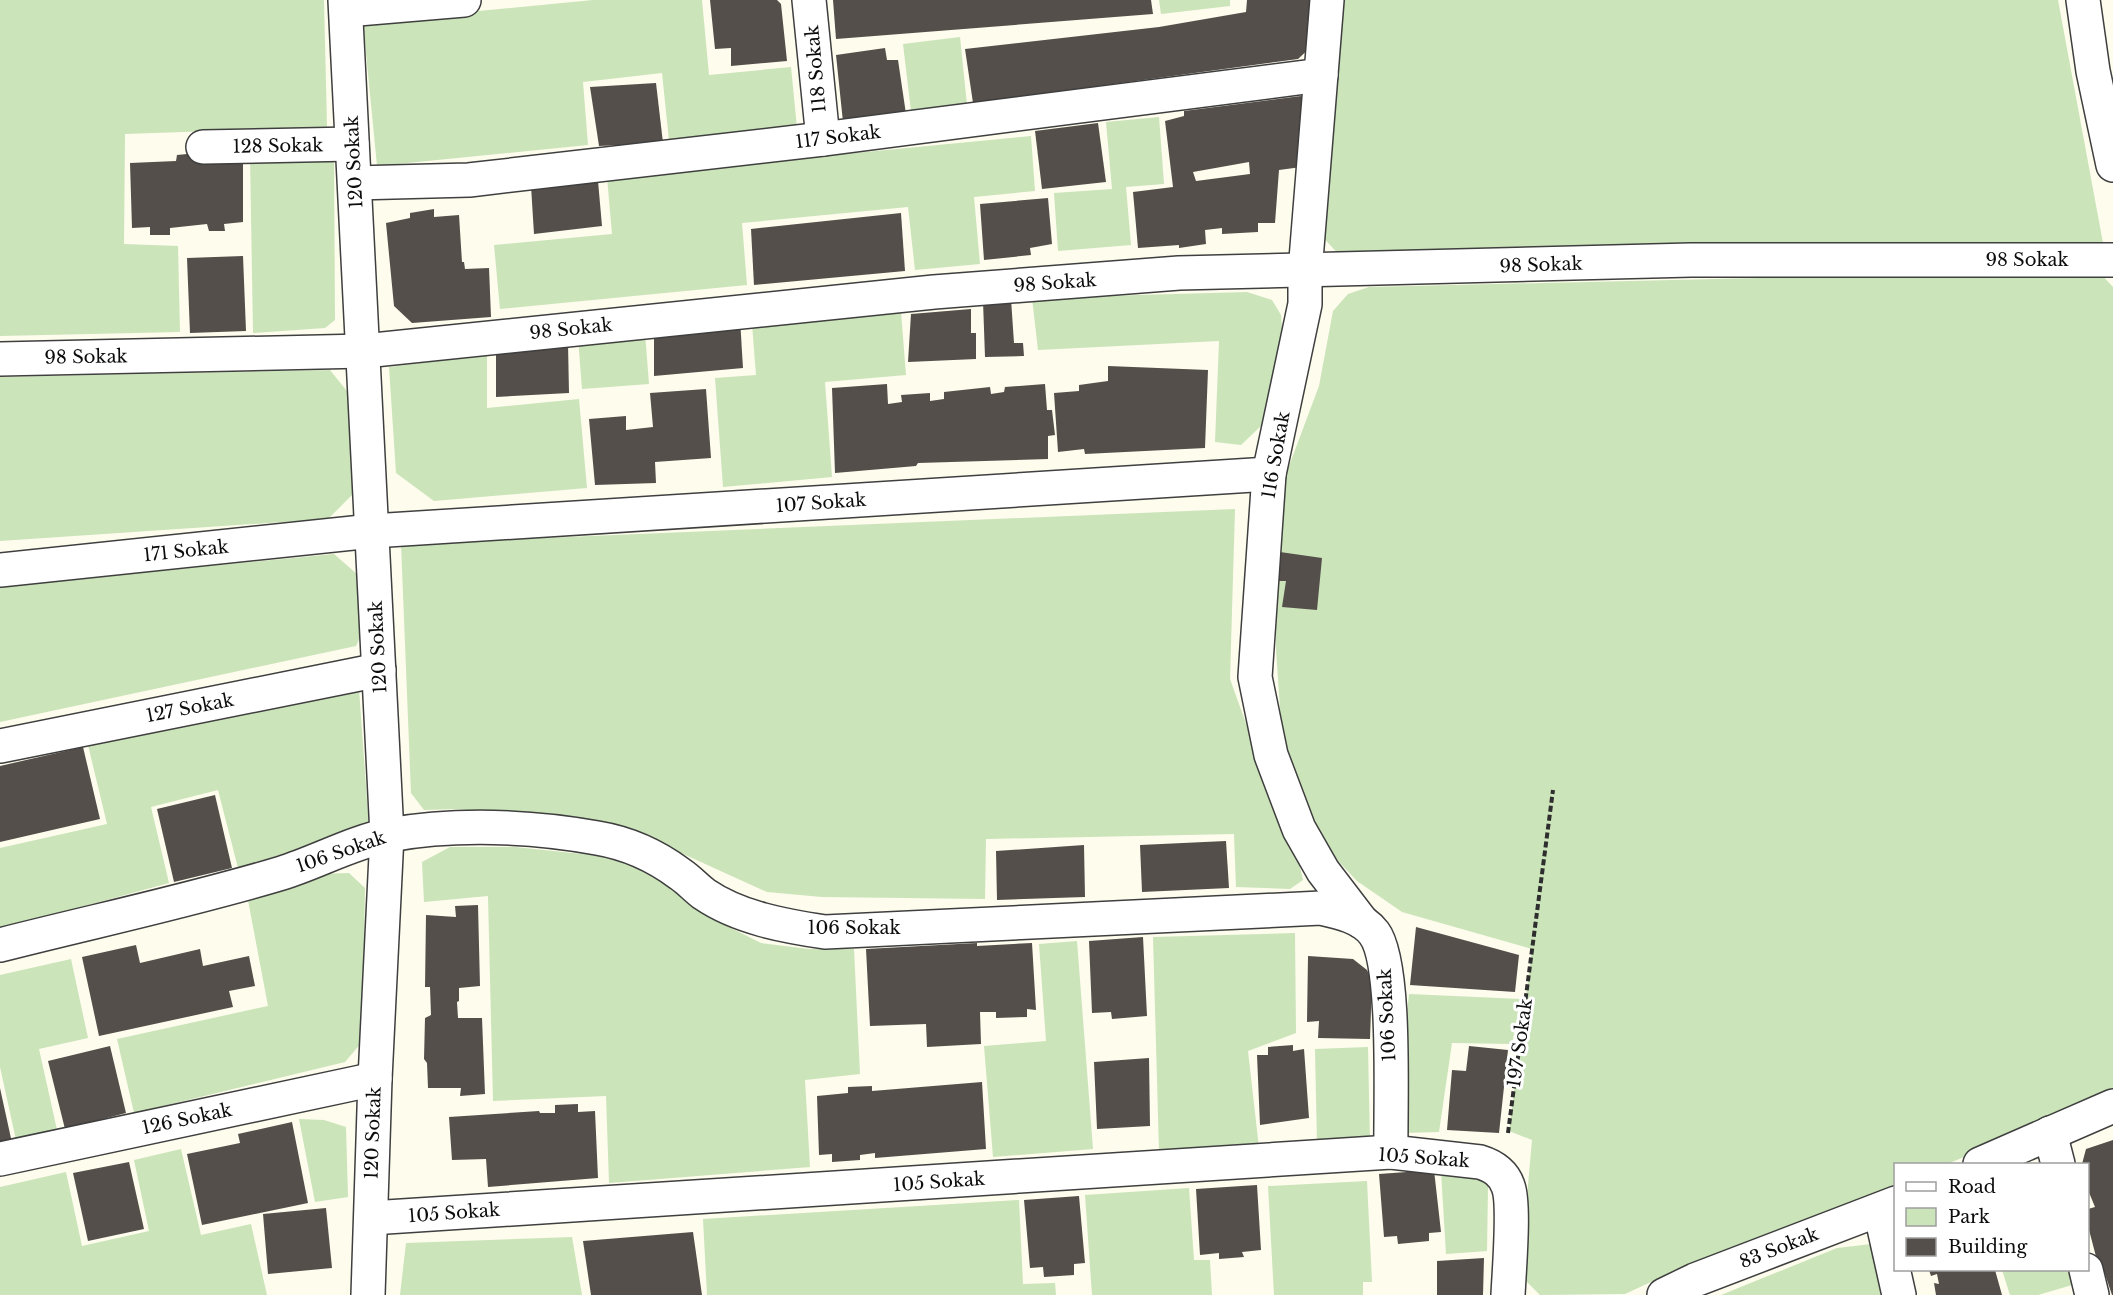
<svg xmlns="http://www.w3.org/2000/svg" width="2113" height="1295" viewBox="0 0 2113 1295" font-family="'Libre Baskerville',serif">
<style>
.green{fill:#cbe4ba}
.building{fill:#544f4a;fill-rule:evenodd}
.lines{fill:none;stroke-linecap:round;stroke-linejoin:round}
.minor-casing{stroke:#3f3f3f;stroke-width:36}
.path{stroke:#2e2e2e;stroke-width:4;stroke-dasharray:6 3;stroke-linecap:butt}
.minor{stroke:#fff;stroke-width:33}
.labels{text-anchor:middle;dominant-baseline:central;stroke-width:6;stroke-linejoin:round;paint-order:stroke}
.street-label{font-size:18px;fill:#0c0c0c;stroke:#fff}
</style>
<rect width="100%" height="100%" fill="#fdfced"/>
<!-- green -->
<g class="green">
<polygon points="0,0 324,0 327,127 125,134 124,244 178,246 180,332 0,336"/>
<polygon points="593,0 702,0 709,75 791,67 797,128 669,140 662,73 583,82 588,145 377,166 363,22"/>
<polygon points="1159,0 1230,0 1230,6 1161,14"/>
<polygon points="1342,0 2058,0 2103,243 1343,259 1319,233"/>
<polygon points="960,37 967,105 911,111 903,44"/>
<polygon points="1159,117 1164,184 1126,187 1131,245 1058,251 1054,193 1112,189 1106,122"/>
<polygon points="1031,136 1035,191 974,197 980,264 915,270 908,207 742,223 747,285 500,309 494,245 612,234 607,177"/>
<polygon points="250,155 334,157 335,320 325,328 253,333"/>
<polygon points="2097,270 2113,287 2113,1096 1947,1164 1896,1164 1895,1185 1679,1269 1625,1294 1540,1295 1520,1275 1532,1140 1509,1131 1532,949 1402,912 1357,881 1326,848 1294,783 1281,724 1276,649 1277,498 1319,386 1333,311 1348,294 1369,287"/>
<polygon points="1247,292 1272,300 1281,315 1283,341 1261,426 1241,445 1215,442 1219,341 1038,350 1032,298"/>
<polygon points="901,312 906,375 825,382 832,477 723,487 715,378 756,375 752,324"/>
<polygon points="645,333 649,384 582,389 578,338"/>
<polygon points="487,355 487,408 579,399 587,488 434,501 396,473 389,367"/>
<polygon points="330,370 350,395 353,494 328,519 0,541 0,377"/>
<polygon points="1235,509 1230,679 1277,810 1298,858 1303,880 1290,889 1236,887 1234,834 986,839 985,899 822,897 767,892 624,827 457,809 424,810 411,793 401,544"/>
<polygon points="334,554 358,575 364,629 356,646 0,722 0,586"/>
<polygon points="359,689 369,828 238,868 218,790 151,807 169,883 0,929 0,848 107,824 88,745"/>
<polygon points="450,847 515,847 620,858 662,877 717,921 761,943 809,949 854,949 860,1074 805,1080 810,1167 609,1183 606,1096 493,1101 488,896 424,902 422,862"/>
<polygon points="349,873 365,888 362,1042 345,1062 134,1113 117,1039 268,1006 247,895 321,874"/>
<polygon points="1295,933 1296,1033 1248,1051 1259,1148 1159,1151 1153,937"/>
<polygon points="1077,941 1093,1149 993,1157 984,1046 1046,1041 1039,944"/>
<polygon points="71,959 88,1038 39,1049 57,1130 16,1140 0,1067 0,975"/>
<polygon points="1409,994 1521,999 1512,1044 1452,1043 1439,1132 1402,1133 1396,1123"/>
<polygon points="1368,1047 1370,1143 1317,1144 1315,1049"/>
<polygon points="299,1119 324,1120 346,1127 348,1197 315,1202"/>
<polygon points="181,1149 201,1235 251,1224 267,1295 0,1295 0,1187 66,1172 82,1246 149,1231 134,1160"/>
<polygon points="1480,1170 1488,1185 1487,1251 1446,1254 1441,1171"/>
<polygon points="1367,1181 1372,1282 1363,1282 1363,1295 1274,1295 1268,1186"/>
<polygon points="1189,1188 1194,1260 1210,1260 1212,1295 1092,1295 1085,1195"/>
<polygon points="1019,1200 1023,1284 1055,1283 1056,1295 707,1295 703,1219"/>
<polygon points="572,1237 582,1295 400,1295 406,1243"/>
<polygon points="1880,1243 1892,1295 1721,1295 1837,1248"/>
<polygon points="2002,1270 2075,1270 2079,1283 2038,1295 2010,1295"/>
</g>
<!-- building -->
<g class="building">
<polygon points="710,0 777,0 781,4 787,61 731,66 731,48 715,49"/>
<polygon points="833,0 1151,0 1153,14 836,39"/>
<polygon points="1247,0 1313,0 1313,45 1298,59 973,103 965,49 1159,27 1246,12"/>
<polygon points="885,48 887,60 898,60 906,114 843,122 836,55"/>
<polygon points="656,83 663,143 599,146 590,87"/>
<path d="M1301,96l13,9 -5,61 -30,4 -4,53h-17v9l-36,2v-6l-17,2 1,14 -27,4v-3l-41,3 -5,-56 40,-5 -8,-66 19,-5v-5zM1249,162l1,12 -54,7 -3,-9z"/>
<polygon points="1098,123 1106,182 1042,189 1035,131"/>
<polygon points="197,153 243,158 243,222 224,224 225,231 209,231 207,224 170,228 170,235 150,235 150,227 132,228 130,163 176,161 177,155"/>
<polygon points="598,181 602,226 534,234 531,186"/>
<polygon points="1048,198 1052,244 1030,248 1031,255 984,260 980,204"/>
<polygon points="434,209 434,217 459,215 462,262 464,262 465,269 489,268 491,317 412,323 394,306 386,223 410,218 410,213"/>
<polygon points="901,213 905,271 754,285 751,229"/>
<polygon points="243,256 246,331 190,333 187,258"/>
<polygon points="1011,299 1014,343 1023,343 1024,356 985,357 983,301"/>
<polygon points="971,309 971,333 976,333 976,359 908,362 911,314"/>
<polygon points="740,319 743,368 654,376 654,329"/>
<polygon points="568,344 569,393 496,397 496,349"/>
<polygon points="1108,366 1208,370 1205,448 1085,454 1084,449 1058,452 1054,393 1079,391 1079,385 1108,381"/>
<polygon points="887,384 888,404 902,402 901,395 930,393 930,401 944,399 944,392 990,387 991,394 1004,392 1005,387 1045,384 1047,410 1052,410 1055,435 1048,436 1048,459 918,463 916,466 835,473 832,388"/>
<polygon points="706,389 711,458 655,462 656,483 595,485 589,419 626,416 626,430 653,427 650,393"/>
<polygon points="1280,552 1322,558 1317,610 1282,607 1286,581 1277,581"/>
<polygon points="83,747 100,819 0,842 0,766"/>
<polygon points="215,795 232,868 174,882 157,809"/>
<polygon points="1226,841 1229,888 1142,892 1140,845"/>
<polygon points="1084,845 1085,897 997,900 996,851"/>
<polygon points="478,905 480,986 459,988 459,1001 457,1002 458,1018 482,1018 485,1094 460,1096 461,1088 428,1088 427,1063 424,1059 425,1018 431,1015 430,987 425,987 426,915 456,917 455,906"/>
<polygon points="1416,927 1519,955 1515,992 1410,985"/>
<polygon points="1143,937 1147,1016 1112,1019 1111,1012 1092,1013 1089,941"/>
<polygon points="977,943 977,946 1032,943 1036,1010 1027,1009 1027,1017 996,1018 996,1012 980,1012 981,1044 927,1047 926,1024 870,1026 866,949"/>
<polygon points="136,945 140,963 200,949 203,966 249,956 255,986 229,991 233,1007 99,1036 82,957"/>
<polygon points="1308,956 1353,959 1367,970 1372,981 1370,1039 1318,1038 1319,1021 1307,1022"/>
<polygon points="1293,1045 1293,1051 1304,1049 1309,1118 1260,1125 1257,1055 1268,1055 1268,1047"/>
<polygon points="110,1046 126,1113 65,1129 48,1061"/>
<polygon points="1469,1046 1508,1050 1499,1133 1447,1130 1452,1070 1466,1071"/>
<polygon points="1149,1058 1150,1126 1097,1129 1094,1062"/>
<polygon points="982,1082 986,1149 875,1158 875,1153 860,1155 860,1160 832,1162 832,1154 819,1155 817,1096 848,1093 848,1087 872,1086 872,1091"/>
<polygon points="0,1088 12,1143 0,1146"/>
<polygon points="578,1104 578,1112 595,1111 598,1178 488,1187 486,1159 452,1160 449,1117 539,1111 540,1113 555,1113 555,1105"/>
<polygon points="292,1122 308,1203 202,1225 187,1154 240,1143 238,1134"/>
<polygon points="2113,1140 2113,1295 2112,1295 2103,1268 2099,1268 2088,1226 2088,1209 2095,1207 2088,1190 2088,1164 2082,1164 2086,1149"/>
<polygon points="129,1162 144,1229 88,1241 73,1173"/>
<polygon points="1434,1170 1441,1232 1429,1233 1429,1241 1398,1244 1397,1236 1384,1237 1379,1174"/>
<polygon points="1257,1185 1261,1250 1242,1252 1244,1257 1219,1259 1219,1253 1200,1255 1196,1189"/>
<polygon points="1079,1196 1085,1263 1074,1264 1074,1275 1044,1277 1043,1267 1030,1268 1024,1200"/>
<polygon points="326,1208 332,1268 268,1274 263,1214"/>
<polygon points="693,1232 702,1295 591,1295 583,1241"/>
<polygon points="1484,1258 1483,1295 1437,1295 1437,1261"/>
<polygon points="1929,1270 1995,1270 2002,1295 1936,1295 1934,1283 1939,1284 1937,1274 1931,1276"/>
</g>
<g class="lines">
<!-- minor casing -->
<g class="minor-casing">
<g id="minor">
<polyline points="345,0 387,835 375,1079 368,1295"/>
<polyline points="809,0 823,139"/>
<polyline points="1327,0 1305,272 1305,304 1269,474 1255,677 1271,755 1299,829 1323,871 1362,922"/>
<polyline points="2083,0 2093,71 2113,165"/>
<polyline points="346,10 464,0"/>
<polyline points="203,147 352,144"/>
<polyline points="355,183 469,180 823,139 1321,75"/>
<polyline points="0,359 364,351 934,292 1179,273 1691,260 2113,260"/>
<polyline points="0,570 372,531 1269,474"/>
<polyline points="0,746 379,670"/>
<path d="M0,945c94,-24 189,-44 282,-72 35,-11 71,-31 107,-38 67,-12 142,-9 208,3 30,5 59,18 83,36 9,6 16,14 24,20 35,24 81,32 121,38l496,-24c18,4 41,9 53,25 23,30 16,175 17,219"/>
<polyline points="2050,1133 2058,1164"/>
<polyline points="0,1159 375,1079"/>
<polyline points="1980,1164 2113,1106"/>
<polyline points="1880,1210 1899,1295"/>
<path d="M371,1218l1020,-66 89,10c13,4 23,10 28,24 7,17 1,86 0,109"/>
<polyline points="2086,1270 2092,1295"/>
<polyline points="1664,1295 1695,1280 1896,1203"/>
</g>
</g>
<!-- path -->
<polyline class="path" points="1508,1133 1553,790"/>
<!-- minor -->
<use href="#minor" class="minor"/>
</g>
<g class="labels">
<!-- street labels -->
<g class="street-label">
<text transform="translate(816 69) rotate(-95)">118 Sokak</text>
<text transform="translate(838 137) rotate(-7)">117 Sokak</text>
<text transform="translate(278 146) rotate(-1)">128 Sokak</text>
<text transform="translate(354 162) rotate(-93)">120 Sokak</text>
<text x="2027" y="260">98 Sokak</text>
<text transform="translate(1541 265) rotate(-2)">98 Sokak</text>
<text transform="translate(1055 283) rotate(-4)">98 Sokak</text>
<text transform="translate(571 329) rotate(-6)">98 Sokak</text>
<text transform="translate(86 357) rotate(-1)">98 Sokak</text>
<text transform="translate(1276 455) rotate(-80)">116 Sokak</text>
<text transform="translate(821 503) rotate(-4)">107 Sokak</text>
<text transform="translate(186 551) rotate(-6)">171 Sokak</text>
<text transform="translate(378 647) rotate(-93)">120 Sokak</text>
<text transform="translate(190 708) rotate(-11)">127 Sokak</text>
<text transform="translate(341 852) rotate(-19)">106 Sokak</text>
<text x="854" y="928">106 Sokak</text>
<text transform="translate(1387 1015) rotate(-93)">106 Sokak</text>
<text transform="translate(1520 1043) rotate(-82)">197 Sokak</text>
<text transform="translate(187 1119) rotate(-12)">126 Sokak</text>
<text transform="translate(373 1133) rotate(-88)">120 Sokak</text>
<text transform="translate(1424 1158) rotate(4)">105 Sokak</text>
<text transform="translate(939 1182) rotate(-4)">105 Sokak</text>
<text transform="translate(454 1213) rotate(-4)">105 Sokak</text>
<text transform="translate(1779 1248) rotate(-21)">83 Sokak</text>
</g>
</g>
<!-- legend -->
<rect x="1894" y="1163" width="195" height="108" fill="#ffffff" stroke="#9e9e9e" stroke-width="1.5"/>
<rect x="1906" y="1182" width="30" height="9" fill="#ffffff" stroke="#9e9e9e" stroke-width="1.5"/>
<text x="1948" y="1193" font-size="18" fill="#0c0c0c">Road</text>
<rect x="1906" y="1208" width="30" height="18" fill="#cbe4ba" stroke="#9e9e9e" stroke-width="1.5"/>
<text x="1948" y="1223" font-size="18" fill="#0c0c0c">Park</text>
<rect x="1906" y="1238" width="30" height="18" fill="#544f4a" stroke="#9e9e9e" stroke-width="1.5"/>
<text x="1948" y="1253" font-size="18" fill="#0c0c0c">Building</text>
</svg>
